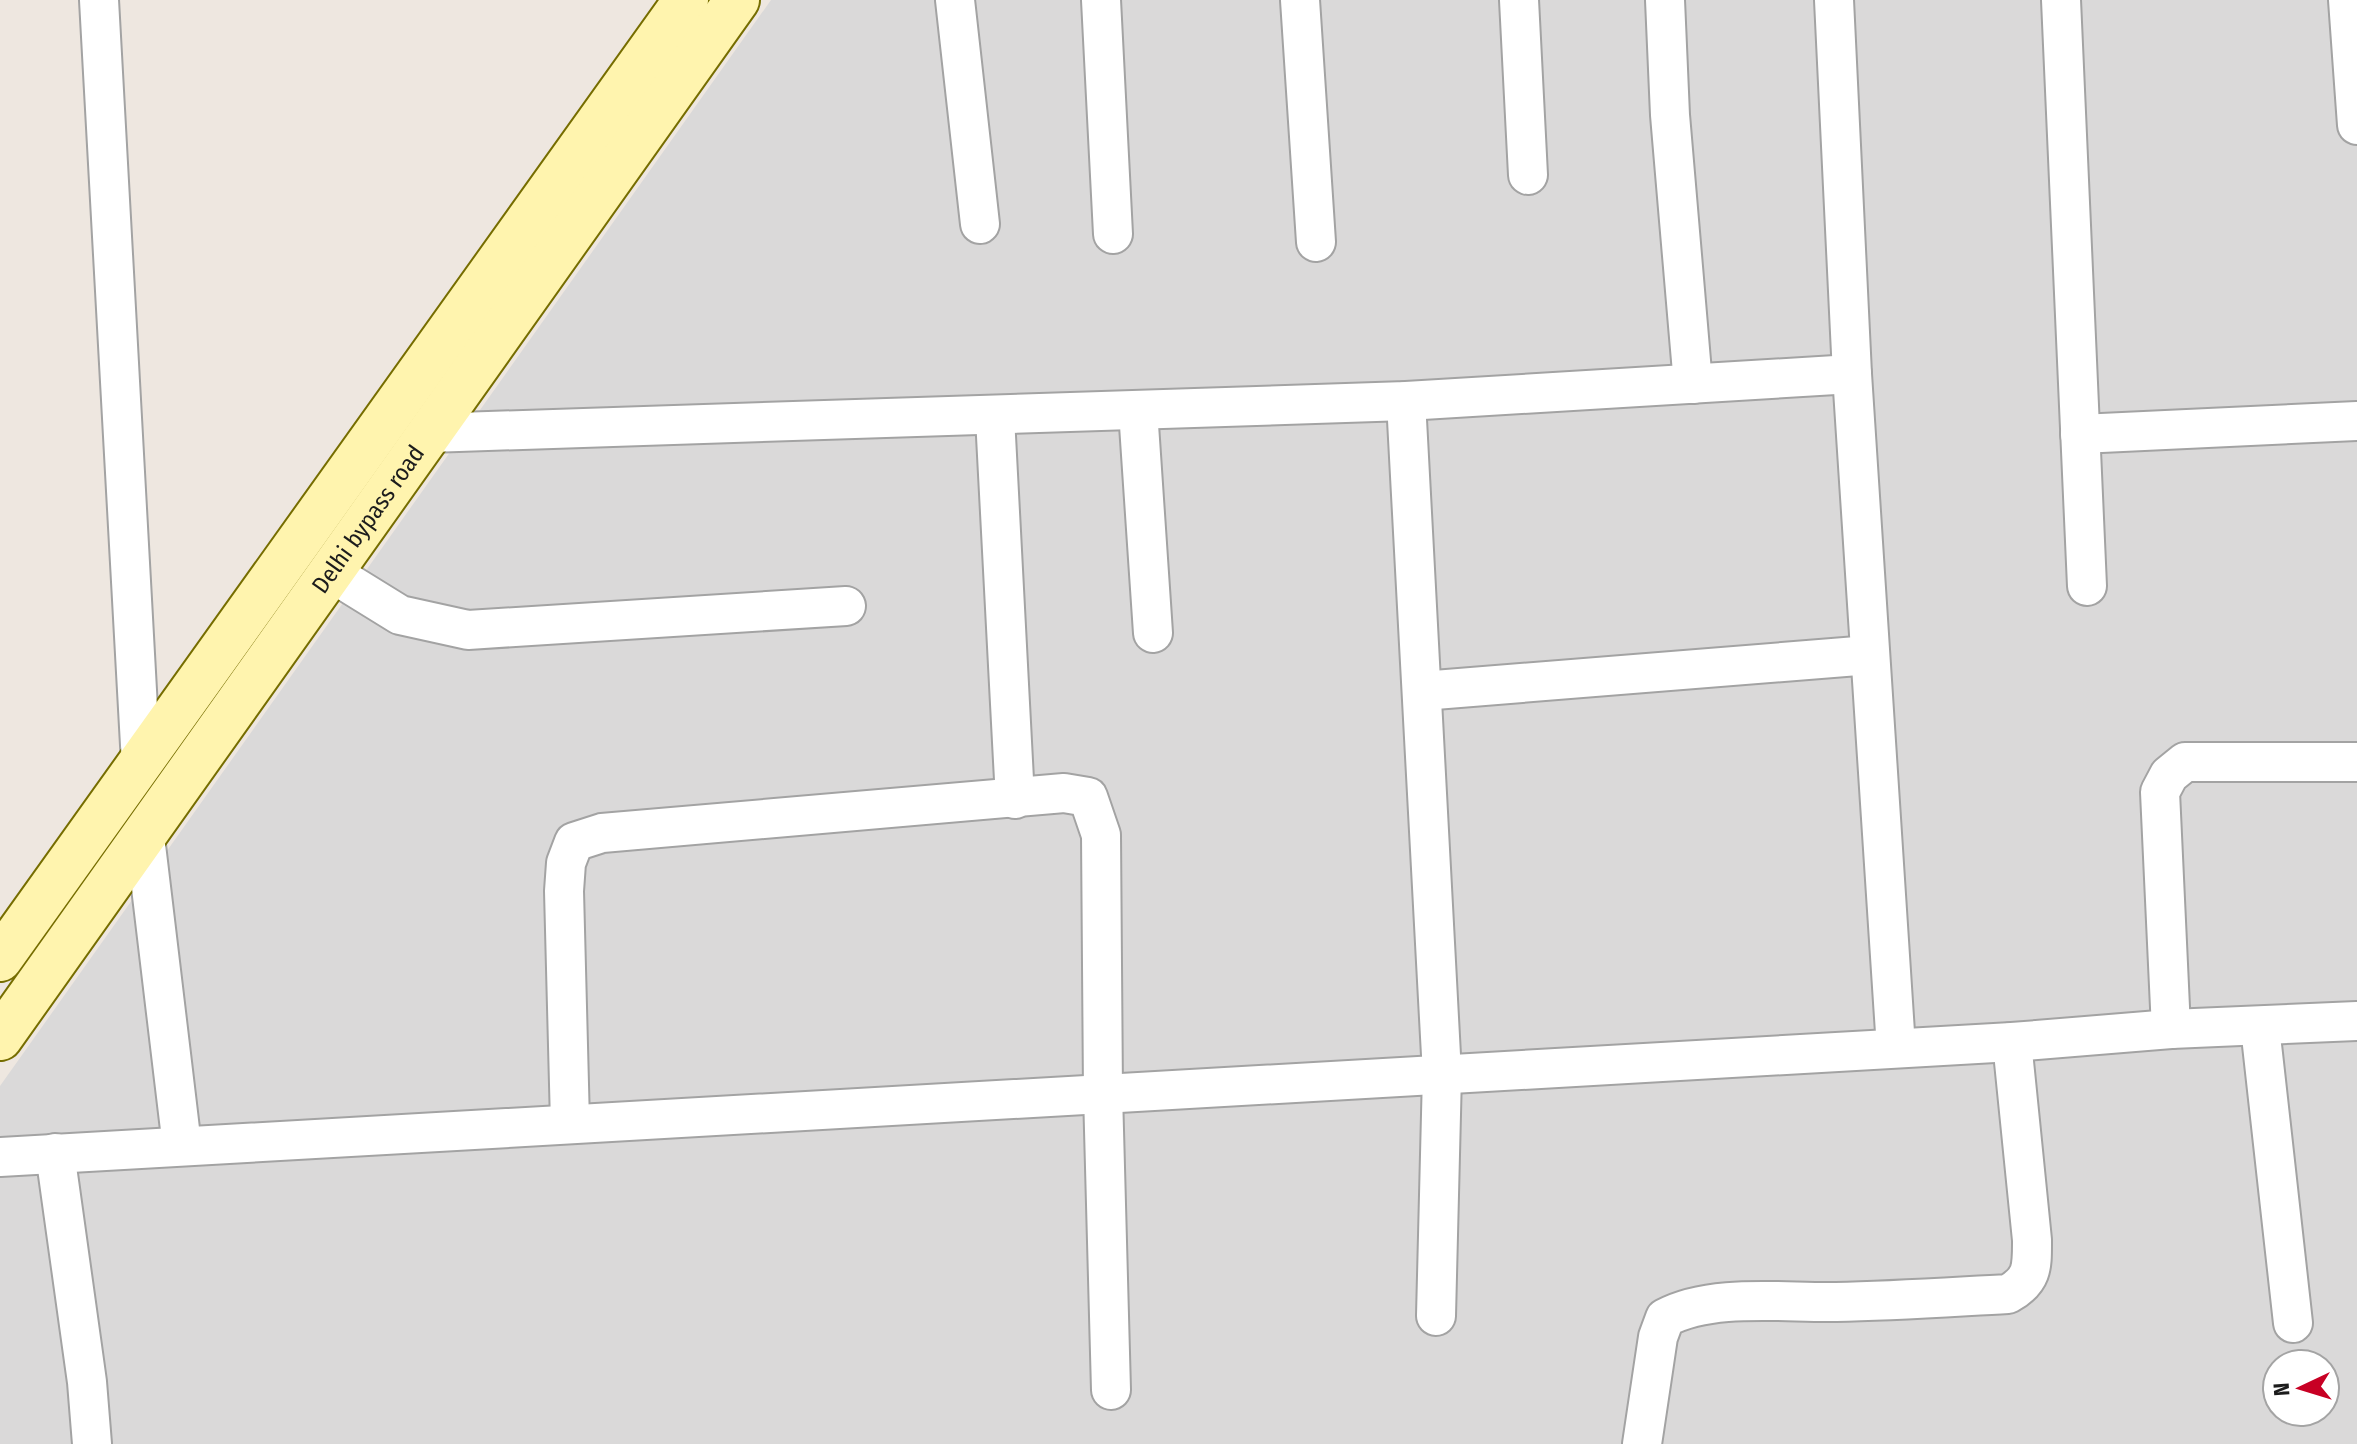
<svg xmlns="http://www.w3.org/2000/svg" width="2357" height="1444" viewBox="0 0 2357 1444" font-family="'Fira Sans Condensed',sans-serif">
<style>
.residential{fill:#dad9d9;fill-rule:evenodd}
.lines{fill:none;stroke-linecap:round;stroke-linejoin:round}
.street-casing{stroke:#a3a3a3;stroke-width:42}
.secondary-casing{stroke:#766d00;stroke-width:48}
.street{stroke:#fff;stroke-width:38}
.secondary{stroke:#fff4ae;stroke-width:44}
.labels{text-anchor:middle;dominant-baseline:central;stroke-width:6;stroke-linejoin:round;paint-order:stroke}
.street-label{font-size:24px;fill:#1c1c1c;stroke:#fff}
</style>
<rect width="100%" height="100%" fill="#eee7e0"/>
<!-- residential -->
<path class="residential" d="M771,0h1586v1444h-2357v-358zM2277,1364h48v48h-48z"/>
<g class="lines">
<!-- street casing -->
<g class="street-casing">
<g id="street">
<polyline points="99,0 141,763"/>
<polyline points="955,0 980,224"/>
<polyline points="1101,0 1113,234"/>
<polyline points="1300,0 1316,242"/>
<polyline points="1519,0 1528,175"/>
<polyline points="1665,0 1670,115 1693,384"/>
<polyline points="1834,0 1852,374 1896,1048"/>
<polyline points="2061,0 2087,586"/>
<polyline points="2348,0 2357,125"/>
<polyline points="1406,401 1442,1074 1436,1316"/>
<polyline points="1138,410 1153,633"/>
<polyline points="995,417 1015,799"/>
<polyline points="429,433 1406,401 1852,374"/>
<polyline points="2080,434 2357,421"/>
<polyline points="332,573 400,615 468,630 846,606"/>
<polyline points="1422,691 1870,655"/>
<polyline points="145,837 182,1146"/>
<polyline points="2260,1027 2293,1323"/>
<polyline points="2171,1029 2160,792 2169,775 2185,762 2357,762"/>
<polyline points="570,1123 564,891 566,863 574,842 602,833 1064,793 1088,797 1101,835 1103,1093 1111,1390"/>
<polyline points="55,1153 87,1382 92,1444"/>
<polyline points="0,1157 2012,1042 2171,1029 2357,1021"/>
<path d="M1642,1444l16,-107 7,-19c47,-25 118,-15 171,-16 57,-1 115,-5 172,-8 25,-14 24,-27 24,-54l-20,-198"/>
</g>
</g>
<!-- secondary casing -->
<g class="secondary-casing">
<g id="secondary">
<polyline points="0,959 686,0"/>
<path id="s1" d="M0,1038l737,-1038"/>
</g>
</g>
<!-- street -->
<use href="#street" class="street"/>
<!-- secondary -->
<use href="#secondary" class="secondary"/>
</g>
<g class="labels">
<!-- street labels -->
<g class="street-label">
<text stroke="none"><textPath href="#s1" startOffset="636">Delhi bypass road</textPath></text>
</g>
</g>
<!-- north arrow -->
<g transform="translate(2301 1388) rotate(266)"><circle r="38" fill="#ffffff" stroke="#a4a4a4" stroke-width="2"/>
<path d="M0-6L14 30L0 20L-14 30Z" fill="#c80024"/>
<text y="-12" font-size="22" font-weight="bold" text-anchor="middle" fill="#1c1c1c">N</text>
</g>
</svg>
